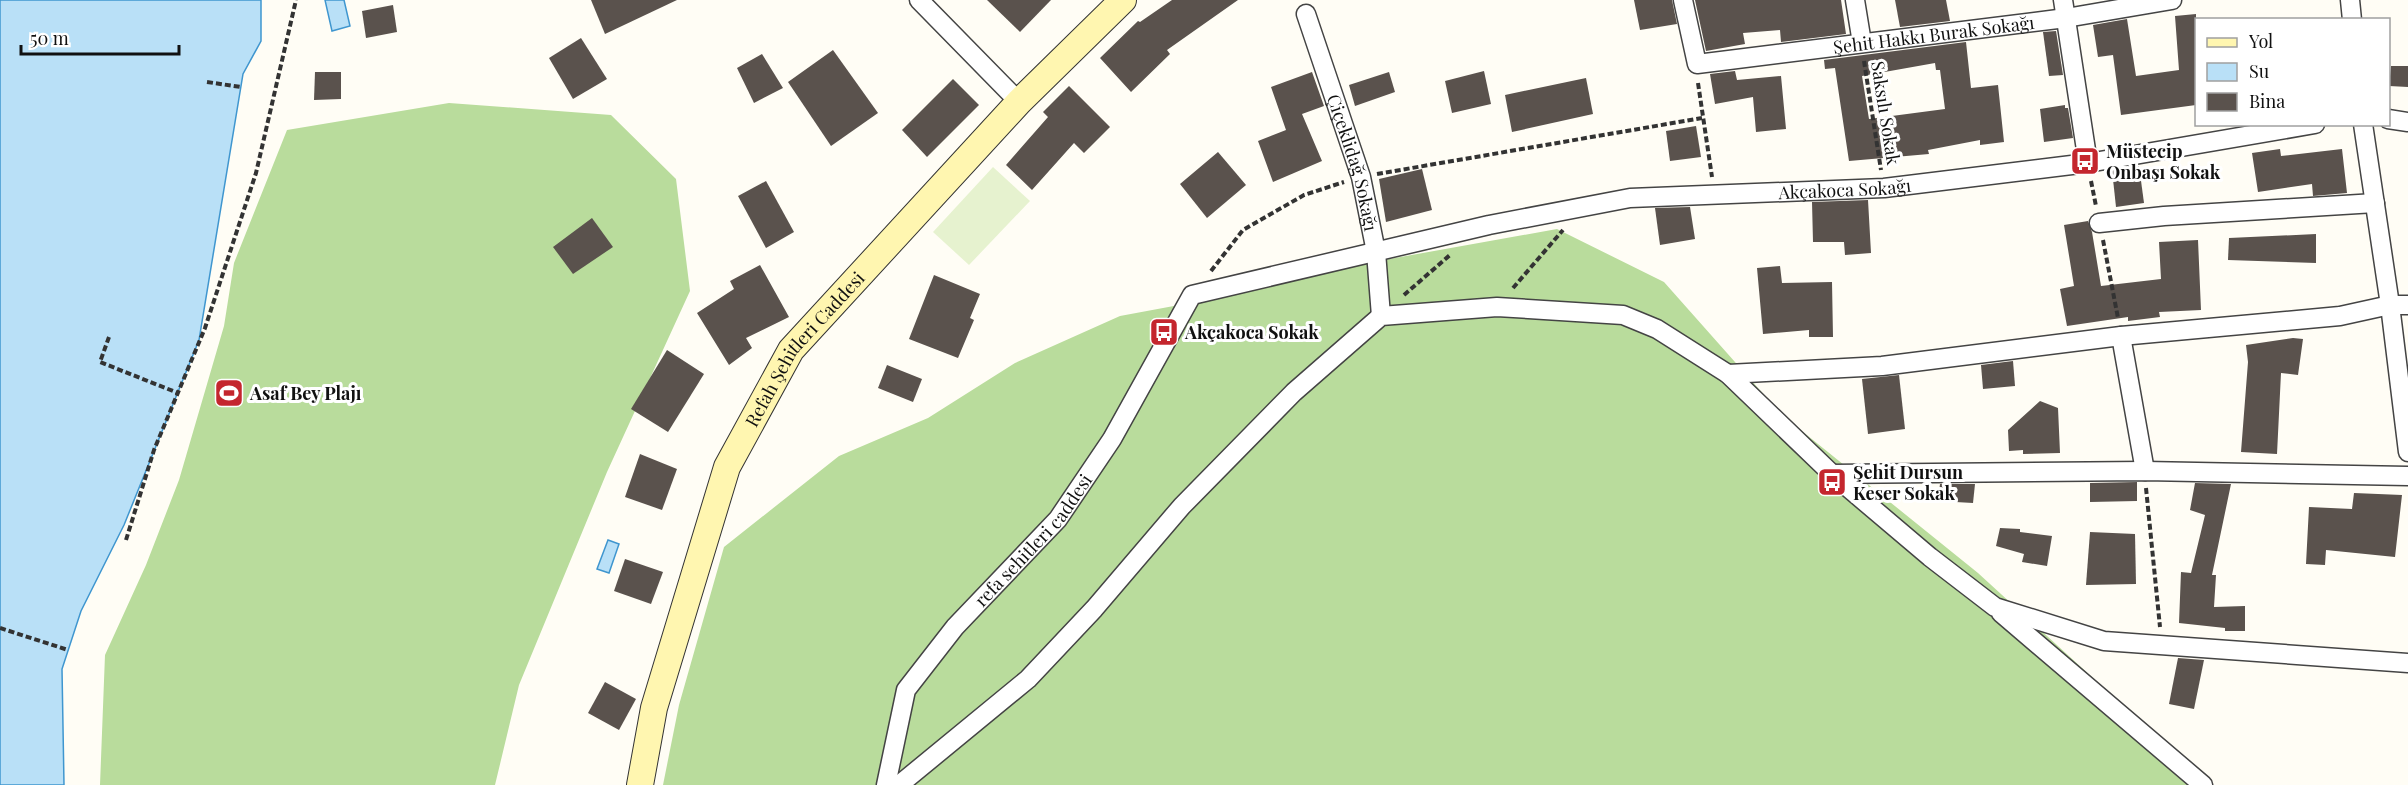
<svg xmlns="http://www.w3.org/2000/svg" width="2408" height="785" viewBox="0 0 2408 785" font-family="'Playfair Display',serif">
<style>
.forest{fill:#b9dc9c}
.pitch{fill:#e6f2cf}
.water{fill:#b9e0f7;stroke:#3f96cf;stroke-width:1.5}
.building{fill:#5a524d;fill-rule:evenodd}
.lines{fill:none;stroke-linecap:round;stroke-linejoin:round}
.street-casing{stroke:#444;stroke-width:21}
.secondary-casing{stroke:#333;stroke-width:28}
.path{stroke:#333;stroke-width:4;stroke-dasharray:6 3;stroke-linecap:butt}
.street{stroke:#fff;stroke-width:18}
.secondary{stroke:#fff6b0;stroke-width:26}
.labels{text-anchor:middle;dominant-baseline:central;stroke-width:6;stroke-linejoin:round;paint-order:stroke}
.street-label{font-size:18px;fill:#111;stroke:#fff}
.poi-label{font-size:18px;font-weight:bold;fill:#111;stroke:#fff;text-anchor:start}
</style>
<rect width="100%" height="100%" fill="#fffdf5"/>
<!-- forest -->
<g class="forest">
<polygon points="449,103 611,115 676,179 690,291 607,472 519,685 495,785 100,785 105,655 146,565 179,480 224,326 234,263 287,130"/>
<polygon points="1557,229 1664,282 1782,415 1978,573 2210,785 663,785 679,705 724,547 839,456 928,418 1015,363 1120,316 1206,300 1328,270"/>
</g>
<!-- pitch -->
<polygon class="pitch" points="993,167 1030,201 969,265 933,232"/>
<!-- water -->
<g class="water">
<polygon points="0,0 261,0 261,41 243,74 199,340 124,525 81,611 62,669 64,785 0,785"/>
<polygon points="325,0 344,0 350,26 332,31"/>
<polygon points="608,540 619,544 609,573 597,569"/>
</g>
<!-- building -->
<g class="building">
<polygon points="591,0 677,0 605,34"/>
<polygon points="987,0 1051,0 1020,32"/>
<polygon points="1172,0 1238,0 1167,50 1170,54 1131,92 1100,58 1138,21 1140,22"/>
<polygon points="1634,0 1672,0 1677,24 1640,30"/>
<polygon points="1695,0 1841,0 1846,34 1781,42 1780,30 1743,33 1745,44 1706,51"/>
<polygon points="1895,0 1946,0 1950,21 1900,27"/>
<polygon points="393,5 397,32 366,38 362,11"/>
<polygon points="2196,14 2196,105 2121,115 2113,55 2098,57 2093,25 2127,19 2136,76 2179,70 2175,16"/>
<polygon points="2056,31 2063,75 2049,76 2043,32"/>
<polygon points="581,38 607,79 573,99 549,58"/>
<path d="M1966,42l5,46 27,-3 6,57 -24,3v-5l-52,10 1,4 -80,7 -14,-93 -10,1 -1,-9zM1935,63l1,7h4l5,39 -76,10 -7,-43z"/>
<polygon points="833,50 878,113 831,146 788,82"/>
<polygon points="762,54 783,88 754,103 737,68"/>
<polygon points="2391,66 2408,66 2408,87 2389,86"/>
<polygon points="1484,71 1491,104 1452,113 1445,81"/>
<polygon points="1735,71 1737,80 1781,76 1786,129 1756,132 1753,97 1715,104 1710,74"/>
<polygon points="315,72 341,72 341,99 314,100"/>
<polygon points="1312,72 1324,106 1302,114 1322,161 1273,182 1258,141 1286,130 1271,87"/>
<polygon points="1389,72 1395,92 1355,106 1349,85"/>
<polygon points="1586,78 1593,114 1512,132 1505,95"/>
<polygon points="953,79 979,105 927,157 902,130"/>
<polygon points="1069,86 1110,127 1084,153 1074,143 1032,190 1006,165 1048,117 1043,112"/>
<polygon points="2065,105 2065,108 2068,108 2073,138 2044,142 2040,109"/>
<polygon points="1696,126 1701,157 1670,161 1666,131"/>
<polygon points="2280,149 2281,156 2342,149 2347,193 2313,196 2312,184 2258,192 2252,153"/>
<polygon points="1218,152 1246,185 1207,218 1180,184"/>
<polygon points="2139,166 2144,203 2116,207 2112,170"/>
<polygon points="1422,169 1432,210 1386,222 1379,179"/>
<polygon points="766,181 794,232 766,248 738,196"/>
<polygon points="1868,200 1871,253 1845,255 1844,242 1813,242 1812,202"/>
<polygon points="1690,207 1695,239 1660,245 1655,208"/>
<polygon points="592,218 613,247 573,274 553,247"/>
<polygon points="2088,221 2092,232 2101,286 2161,279 2159,242 2198,240 2201,310 2159,312 2160,317 2128,321 2128,317 2067,326 2060,289 2074,286 2064,225"/>
<polygon points="2316,234 2316,263 2228,260 2229,238"/>
<polygon points="760,265 789,317 746,338 752,348 729,365 697,313 734,289 730,281"/>
<polygon points="1780,266 1782,283 1832,282 1833,337 1809,337 1809,330 1763,334 1757,268"/>
<polygon points="934,275 980,294 970,318 974,320 958,358 909,339"/>
<polygon points="2293,338 2303,339 2298,375 2281,373 2277,454 2241,452 2248,362 2246,345"/>
<polygon points="667,350 704,374 668,432 631,409"/>
<polygon points="2013,361 2015,386 1983,389 1981,365"/>
<polygon points="887,365 922,379 913,402 878,388"/>
<polygon points="1899,375 1905,429 1868,434 1862,379"/>
<polygon points="2040,401 2058,408 2060,453 2023,454 2023,450 2009,451 2008,430"/>
<polygon points="640,454 677,469 662,510 625,497"/>
<polygon points="2137,482 2137,501 2090,502 2090,483"/>
<polygon points="2195,483 2231,484 2212,575 2216,575 2214,607 2245,606 2245,631 2225,631 2225,628 2179,623 2181,572 2191,573 2205,515 2190,510"/>
<polygon points="1940,484 1975,484 1973,503 1938,501"/>
<polygon points="2354,493 2402,495 2395,557 2326,550 2325,565 2306,564 2309,507 2352,509"/>
<polygon points="2000,528 2020,529 2020,532 2052,536 2047,566 2022,562 2024,554 1996,546"/>
<polygon points="2090,532 2135,534 2136,584 2086,585"/>
<polygon points="625,559 663,572 651,604 614,591"/>
<polygon points="2178,658 2204,660 2194,709 2169,704"/>
<polygon points="605,682 636,699 619,730 588,713"/>
</g>
<g class="lines">
<!-- street casing -->
<g class="street-casing">
<g id="street">
<polyline points="919,0 1019,102"/>
<path id="s1" d="M1683,0l14,64 369,-46 106,-18"/>
<polyline points="1855,0 1862,43"/>
<polyline points="2063,0 2088,163"/>
<polyline points="2350,0 2352,20"/>
<path id="s2" d="M1306,14l55,163 15,75 5,64"/>
<polyline points="2388,119 2408,122"/>
<polyline points="2363,124 2390,305 2408,452"/>
<polyline points="2099,223 2164,216 2375,203"/>
<polyline points="2121,336 2145,471"/>
<polyline points="1728,374 1882,366 2121,336 2340,316 2390,305 2408,305"/>
<polyline points="1832,474 2145,471 2408,476"/>
<polyline points="2001,613 2203,785"/>
<path id="s3" d="M886,785l20,-95 49,-63 103,-108 54,-80 80,-144 297,-70 141,-27 254,-10 204,-25 227,-39"/>
<polyline points="899,785 1028,679 1094,609 1182,506 1294,392 1381,316 1497,307 1623,315 1657,329 1728,374 1832,474 1930,557 1995,607 2104,641 2408,663"/>
</g>
</g>
<!-- secondary casing -->
<g class="secondary-casing">
<g id="secondary">
<path id="s4" d="M640,785l14,-77 73,-241 64,-117 228,-248 104,-102"/>
</g>
</g>
<!-- path -->
<g class="path">
<polyline points="1864,61 1881,170"/>
<polyline points="207,82 241,87"/>
<polyline points="1698,83 1712,177"/>
<polyline points="1377,174 1702,118"/>
<polyline points="2091,181 2096,206"/>
<polyline points="2103,240 2118,318"/>
<polyline points="1211,271 1243,230 1304,195 1344,182"/>
<polyline points="1513,288 1563,230"/>
<polyline points="1404,295 1450,255"/>
<polyline points="109,337 100,362 178,393"/>
<polyline points="2146,488 2160,627"/>
<polyline points="126,540 154,450 205,328 256,173 296,0"/>
<polyline points="0,628 68,650"/>
</g>
<!-- street -->
<use href="#street" class="street"/>
<!-- secondary -->
<use href="#secondary" class="secondary"/>
</g>
<!-- icons -->
<defs>
<g id="bus-square" transform="scale(1.5)"><rect x="-9" y="-9" width="18" height="18" rx="4" fill="#c4262e" stroke="#fff"/><path d="M-5-6H5V4H4V6H2V4H-2V6H-4V4H-5ZM-3.5-4V0h7V-4ZM-3.5 1.2v1.5H-2V1.2ZM2 1.2v1.5H3.5V1.2Z" fill="#fff"/></g>
<g id="stadium-square" transform="scale(1.5)"><rect x="-9" y="-9" width="18" height="18" rx="4" fill="#c4262e" stroke="#fff"/><path d="M0-5a6.5 5 0 1 0 0 10a6.5 5 0 1 0 0-10ZM-3.5-1.8h7v3.6h-7Z" fill="#fff"/></g>
</defs>
<g fill-rule="evenodd">
<use href="#bus-square" x="2085" y="161"/>
<use href="#bus-square" x="1164" y="332"/>
<use href="#stadium-square" x="229" y="393"/>
<use href="#bus-square" x="1832" y="482"/>
</g>
<g class="labels">
<!-- street labels -->
<g class="street-label">
<text stroke="none"><textPath href="#s1" startOffset="304">Şehit Hakkı Burak Sokağı</textPath></text>
<text transform="translate(1886 113) rotate(81)">Saksılı Sokak</text>
<text stroke="none"><textPath href="#s2" startOffset="156">Çiçeklidağ Sokağı</textPath></text>
<text stroke="none"><textPath href="#s3" startOffset="1251">Akçakoca Sokağı</textPath></text>
<text stroke="none"><textPath href="#s4" startOffset="472">Refah Şehitleri Caddesi</textPath></text>
<text stroke="none"><textPath href="#s3" startOffset="294">refa sehitleri caddesi</textPath></text>
</g>
<!-- poi labels -->
<g class="poi-label">
<text x="2106" y="151">Müstecip<tspan x="2106" dy="21">Onbaşı Sokak</tspan></text>
<text x="1185" y="332">Akçakoca Sokak</text>
<text x="250" y="393">Asaf Bey Plajı</text>
<text x="1853" y="472">Şehit Dursun<tspan x="1853" dy="21">Keser Sokak</tspan></text>
</g>
</g>
<!-- legend -->
<rect x="2195" y="18" width="195" height="108" fill="#ffffff" stroke="#a0a0a0" stroke-width="1.5"/>
<rect x="2207" y="38" width="30" height="9" fill="#fff6b0" stroke="#a0a0a0" stroke-width="1.5"/>
<text x="2249" y="48" font-size="18" fill="#111111">Yol</text>
<rect x="2207" y="63" width="30" height="18" fill="#b9e0f7" stroke="#a0a0a0" stroke-width="1.5"/>
<text x="2249" y="78" font-size="18" fill="#111111">Su</text>
<rect x="2207" y="93" width="30" height="18" fill="#5a524d" stroke="#a0a0a0" stroke-width="1.5"/>
<text x="2249" y="108" font-size="18" fill="#111111">Bina</text>
<!-- scale -->
<path d="M21 45v9h158v-9" fill="none" stroke="#111111" stroke-width="3"/>
<text x="30" y="45" font-size="18" fill="#111111" stroke="#ffffff" stroke-width="4.5" paint-order="stroke">50 m</text>
</svg>
